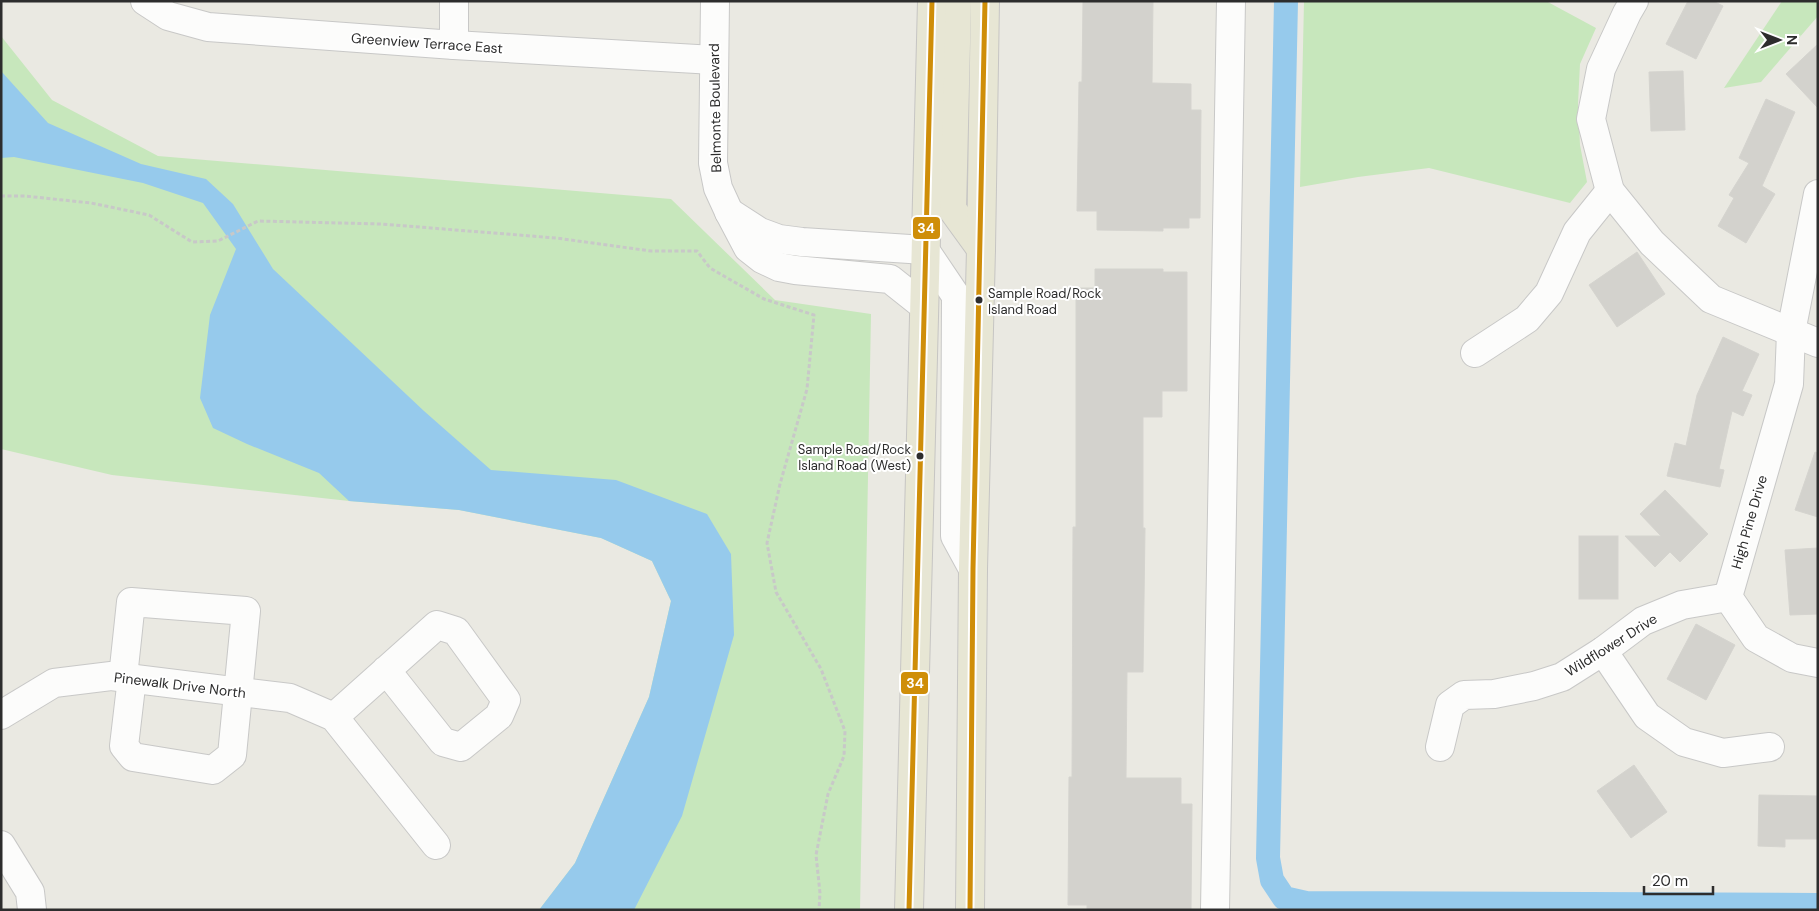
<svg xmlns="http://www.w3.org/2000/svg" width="1819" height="911" viewBox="0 0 1819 911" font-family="'DM Sans',sans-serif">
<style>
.green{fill:#c7e7bc}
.water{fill:#96caec}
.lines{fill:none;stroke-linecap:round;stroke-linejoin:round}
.canal{stroke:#96caec;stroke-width:24}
.building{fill:#d3d2cd;stroke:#d5d4cf}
.minor-casing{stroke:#c8c8c7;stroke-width:30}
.major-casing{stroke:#c6c5c3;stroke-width:30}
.path{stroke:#c8c8c8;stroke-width:3;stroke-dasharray:4 2.5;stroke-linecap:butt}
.minor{stroke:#fcfcfb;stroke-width:28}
.major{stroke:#e7e6d4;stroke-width:28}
.bus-1-casing{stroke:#fff;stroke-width:9}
.bus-1{stroke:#cf8e09;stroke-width:5}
.bus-dot{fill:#2d2d2d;stroke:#fff;stroke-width:2}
.labels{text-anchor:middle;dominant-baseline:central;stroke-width:4;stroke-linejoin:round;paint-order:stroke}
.bus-label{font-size:13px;fill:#2d2d2d;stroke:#fff;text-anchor:start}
.street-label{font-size:14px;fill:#2d2d2d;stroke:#fff}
.line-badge{stroke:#fff;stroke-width:2}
.badge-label{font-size:14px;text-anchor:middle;font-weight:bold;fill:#fff}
</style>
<rect width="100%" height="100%" fill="#eae9e2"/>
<!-- green -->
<g class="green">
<polygon points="1304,1 1546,1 1596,28 1580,64 1578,104 1580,145 1587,182 1570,203 1429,168 1358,177 1300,187"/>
<polygon points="1782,1 1818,1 1818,16 1761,82 1724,88"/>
<polygon points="1,36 52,100 158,156 671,199 775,300 871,314 860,910 539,910 575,863 649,697 671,601 652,561 601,538 459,510 349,501 112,475 1,449"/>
</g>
<!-- water -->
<polygon class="water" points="1,71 48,123 141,164 206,179 233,204 273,269 424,411 491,470 616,480 707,514 731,554 734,635 682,816 634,910 539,910 575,863 649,697 671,601 652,561 601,538 459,510 349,501 319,473 247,444 213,428 200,398 210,315 236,249 203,203 143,183 14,157 1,158"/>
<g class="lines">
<!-- canal -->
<polyline class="canal" points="1286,1 1268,858 1272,880 1284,898 1306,903 1818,905"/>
</g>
<!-- building -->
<g class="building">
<polygon points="1083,1 1153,1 1152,83 1191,84 1191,110 1201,110 1200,218 1189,218 1189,228 1163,228 1163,231 1097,230 1097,211 1077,211 1079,82 1082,82"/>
<polygon points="1688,1 1713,1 1723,6 1696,59 1666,44"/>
<polygon points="1818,44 1818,108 1786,74"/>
<polygon points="1683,71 1685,130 1651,131 1649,72"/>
<polygon points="1766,99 1795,112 1762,186 1775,194 1746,243 1718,226 1734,198 1729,195 1749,163 1739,158"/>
<polygon points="1637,252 1665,294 1617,327 1589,285"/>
<polygon points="1095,269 1163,269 1163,272 1187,272 1187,391 1162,391 1162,417 1143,417 1143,528 1145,528 1143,672 1127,672 1126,778 1181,778 1181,804 1192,804 1191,910 1087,910 1087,905 1068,905 1069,777 1072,777 1073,527 1076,527 1076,288 1095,288"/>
<polygon points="1723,337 1759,354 1742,391 1752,395 1743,416 1732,411 1719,469 1724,470 1720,487 1667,476 1675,443 1686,446 1697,395"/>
<polygon points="1815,452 1818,453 1818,517 1795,510"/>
<polygon points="1665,490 1708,534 1680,562 1670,552 1655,567 1625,536 1661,536 1640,514"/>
<rect x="1579" y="536" width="39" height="63"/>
<polygon points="1818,548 1818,614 1790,615 1785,550"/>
<polygon points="1696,624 1735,645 1706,700 1667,679"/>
<polygon points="1634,765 1667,812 1631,838 1597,791"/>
<polygon points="1759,795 1818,796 1818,839 1785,839 1785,847 1758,846"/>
</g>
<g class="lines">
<!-- minor casing -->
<g class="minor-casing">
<g id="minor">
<polyline points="145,1 168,16 208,27 454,45 714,60"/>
<polyline points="715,1 713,163 718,188 729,212 748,248 762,259 779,267 795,270 890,279 924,306"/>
<polyline points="1634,1 1627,13 1601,69 1591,119 1610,191 1652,243 1711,299 1818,343"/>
<polyline points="454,45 454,1"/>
<polyline points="1818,194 1791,332 1789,384 1728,597 1756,638 1792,658 1818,663"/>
<polyline points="729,212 760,232 779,239 802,242 925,250 956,296 955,536 973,569"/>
<polyline points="1475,353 1527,319 1549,293 1577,232 1610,191"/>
<polyline points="1603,651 1647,716 1684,742 1723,753 1770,747"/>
<polyline points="123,677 131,602 246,611 232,755 213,770 133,757 124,746 132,678"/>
<polyline points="1,715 54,683 111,676 290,698 334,717 436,845"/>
<polyline points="334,717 437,625 456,631 506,700 499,716 461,747 443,742 386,670"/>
<polyline points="1440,747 1450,705 1464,695 1494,694 1534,686 1562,677 1603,651 1643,621 1682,605 1728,597"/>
<polyline points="1,845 30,892 32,910"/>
<polyline points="1215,910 1231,1"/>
</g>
</g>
<!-- major casing -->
<g class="major-casing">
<g id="major">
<polyline points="957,1 952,209 981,249"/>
<polyline points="909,910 932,1"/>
<polyline points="970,910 973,569 981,249 985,1"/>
</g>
</g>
<!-- path -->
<polyline class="path" points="1,196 25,196 91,203 149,215 192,242 218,241 258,221 381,224 556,238 651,251 697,251 710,268 764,299 814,315 807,389 780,484 767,543 776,592 821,669 845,731 844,756 828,794 816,855 820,893 819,910"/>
<!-- minor -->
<use href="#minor" class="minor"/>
<!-- major -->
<use href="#major" class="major"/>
<!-- bus-1 casing -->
<g class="bus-1-casing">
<g id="bus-1">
<polyline points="909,910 932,1"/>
<polyline points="970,910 973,569 985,1"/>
</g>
</g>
<!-- bus-1 -->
<use href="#bus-1" class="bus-1"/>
</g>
<!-- markers -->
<g class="bus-dot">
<circle cx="979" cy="300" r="4.5"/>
<circle cx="920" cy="456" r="4.5"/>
</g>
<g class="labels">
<!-- bus labels -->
<g class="bus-label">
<text x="988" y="293">Sample Road/Rock<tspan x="988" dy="16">Island Road</tspan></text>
<text x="911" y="449" text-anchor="end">Sample Road/Rock<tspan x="911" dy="16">Island Road (West)</tspan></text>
</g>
<!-- street labels -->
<g class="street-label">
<text transform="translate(427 43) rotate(4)">Greenview Terrace East</text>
<text transform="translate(715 108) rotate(-91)">Belmonte Boulevard</text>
<text transform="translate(1749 522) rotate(-74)">High Pine Drive</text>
<text transform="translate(1611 645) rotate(-32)">Wildflower Drive</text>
<text transform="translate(180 685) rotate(7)">Pinewalk Drive North</text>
</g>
</g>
<g class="line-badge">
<rect x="912" y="216" width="29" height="24" rx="5" fill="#cf8e09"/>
<rect x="900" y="671" width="29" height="24" rx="5" fill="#cf8e09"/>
</g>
<g class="badge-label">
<text x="926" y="233">34</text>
<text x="915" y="688">34</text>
</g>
<!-- border -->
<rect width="1819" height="911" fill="none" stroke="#2d2d2d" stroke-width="5"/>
<!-- north arrow -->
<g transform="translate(1779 40) rotate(90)" stroke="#ffffff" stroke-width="4" paint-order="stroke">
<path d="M0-4L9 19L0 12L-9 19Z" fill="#2d2d2d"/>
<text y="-8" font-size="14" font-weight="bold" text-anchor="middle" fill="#2d2d2d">N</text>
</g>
<!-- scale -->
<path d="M1644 886v8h69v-8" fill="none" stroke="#2d2d2d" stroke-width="2.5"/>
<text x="1652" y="886" font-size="15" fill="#2d2d2d" stroke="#ffffff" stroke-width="4" paint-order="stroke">20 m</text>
</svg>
